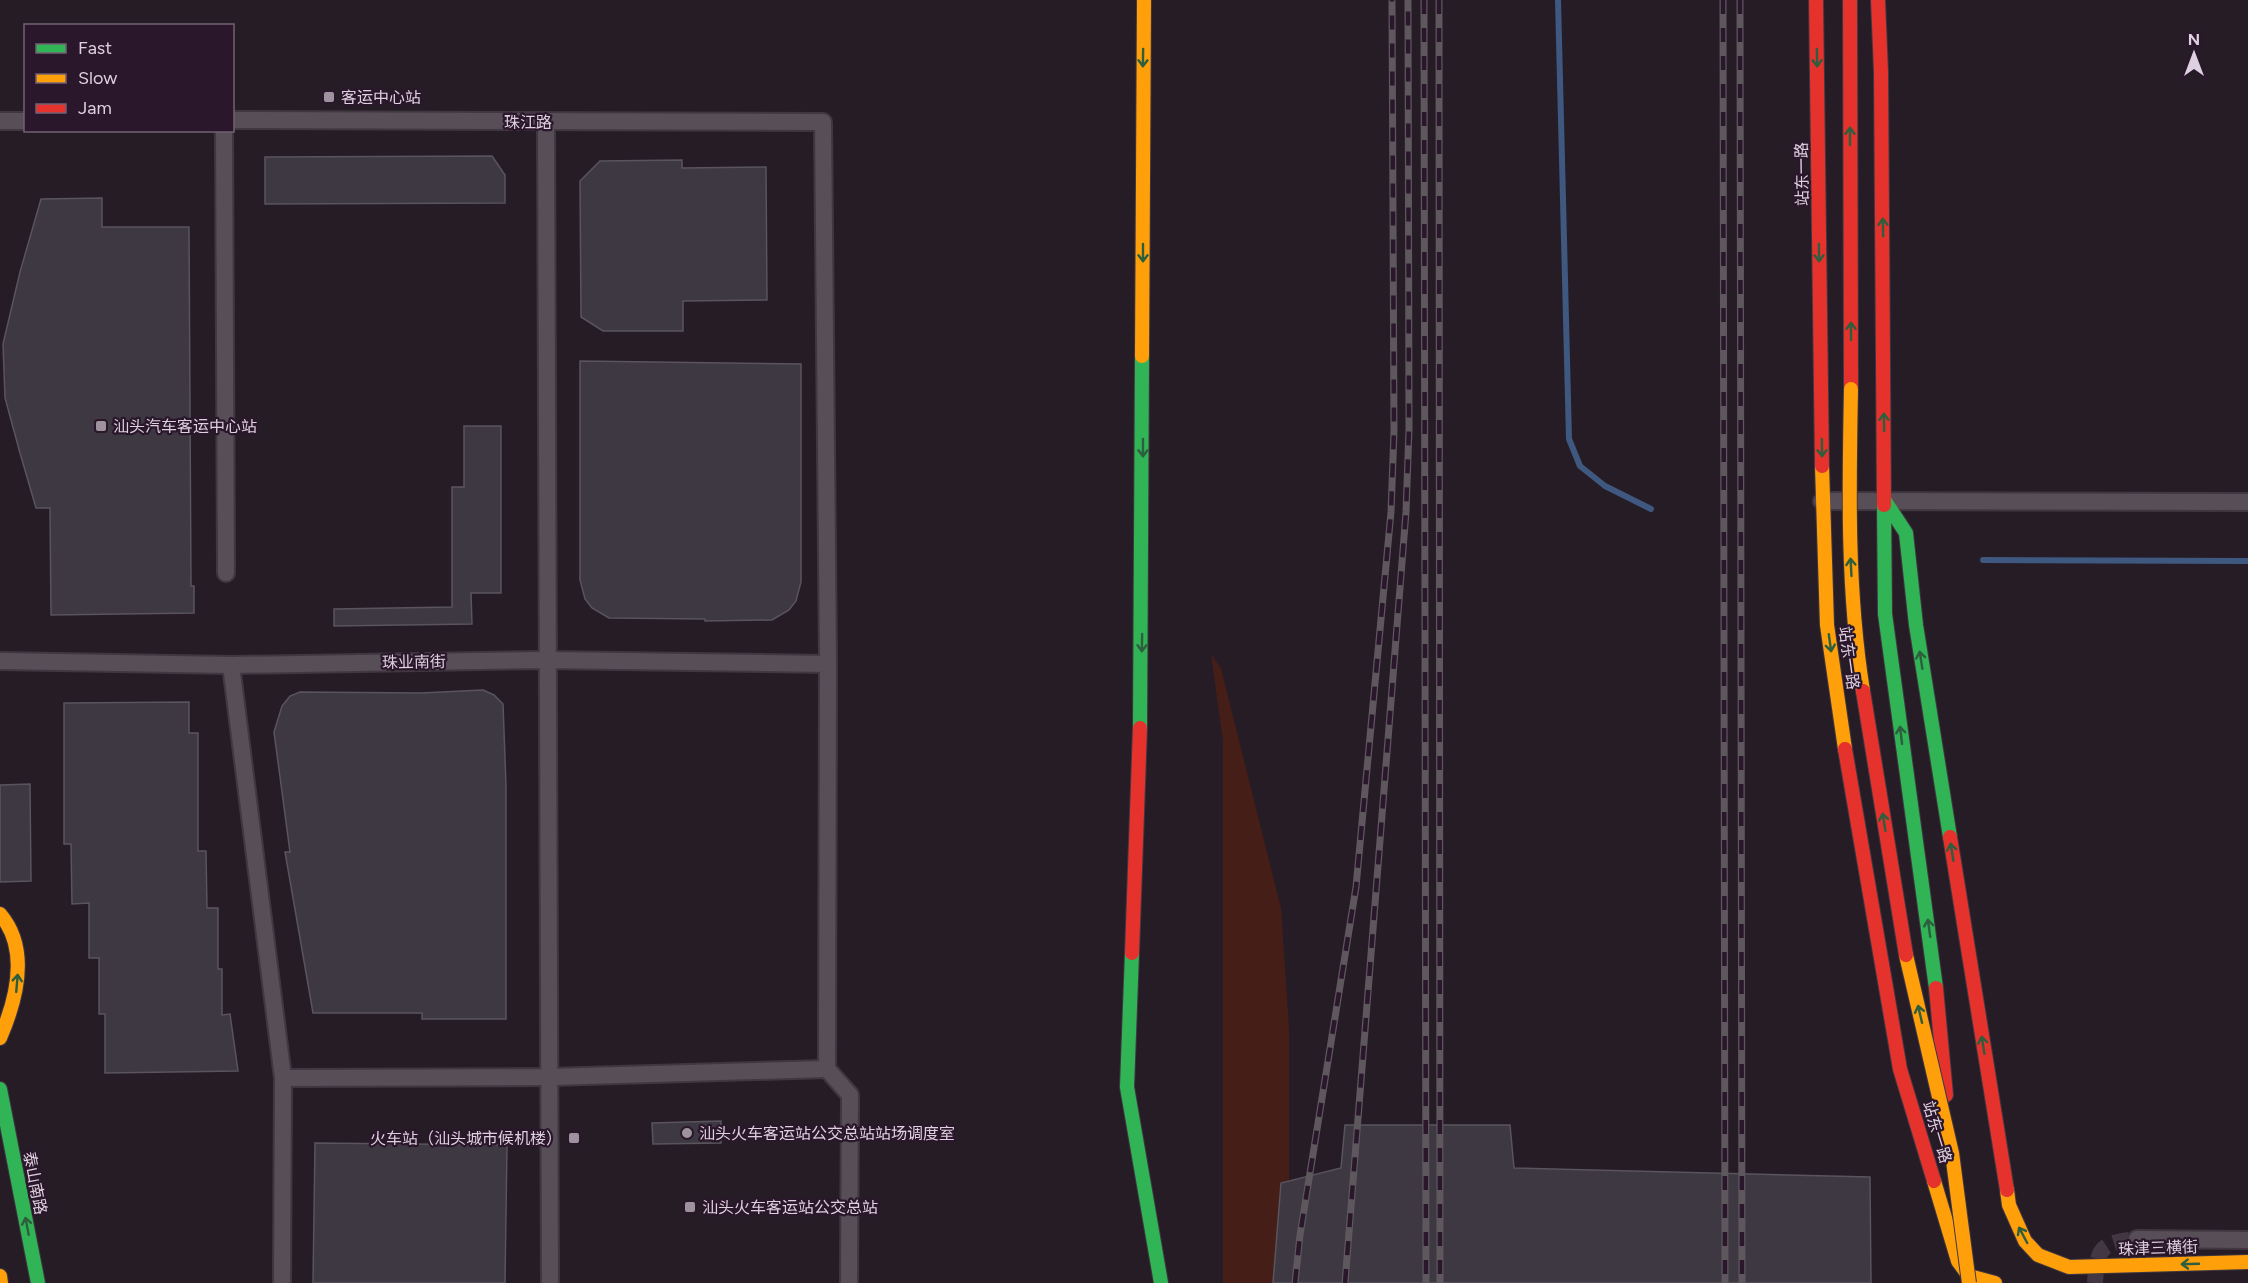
<svg xmlns="http://www.w3.org/2000/svg" width="2248" height="1283" viewBox="0 0 2248 1283" font-family="Figtree,'Noto Sans SC',sans-serif">
<style>
.green{fill:#451e17}
.lines{fill:none;stroke-linecap:round;stroke-linejoin:round}
.stream{stroke:#3f5880;stroke-width:6}
.building{fill:#3d3841;stroke:#59545e;stroke-width:1.5}
.street-tunnel{stroke:#423742;stroke-width:16;stroke-dasharray:16 8;stroke-linecap:butt}
.street-casing{stroke:#403741;stroke-width:20}
.fast-casing{stroke:#403741;stroke-width:16}
.slow-casing{stroke:#403741;stroke-width:16}
.jam-casing{stroke:#403741;stroke-width:16}
.street{stroke:#574e57;stroke-width:16}
.fast{stroke:#30b455;stroke-width:14}
.slow{stroke:#ff9f0a;stroke-width:14}
.jam{stroke:#e5322d;stroke-width:14}
.rail-casing{stroke:#5e585e;stroke-width:7}
.rail{stroke:#2b172b;stroke-width:4.5;stroke-dasharray:14;stroke-linecap:butt}
.slow-bridge-casing{stroke:#403741;stroke-width:16;stroke-linecap:butt}
.jam-bridge-casing{stroke:#403741;stroke-width:16;stroke-linecap:butt}
.slow-bridge{stroke:#ff9f0a;stroke-width:14}
.jam-bridge{stroke:#e5322d;stroke-width:14}
.oneway{stroke:#2d5e3e}
.poi-dot{fill:#9e929e;stroke:#2b172b;stroke-width:2}
.labels{text-anchor:middle;dominant-baseline:central;stroke-width:4.5;stroke-linejoin:round;paint-order:stroke}
.poi-label{font-size:16px;fill:#ded1df;stroke:#2b172b;text-anchor:start}
.street-label{font-size:16px;fill:#ded1df;stroke:#2b172b}
</style>
<rect width="100%" height="100%" fill="#261c26"/>
<!-- green -->
<polygon class="green" points="1211,654 1221,668 1281,908 1289,1027 1289,1283 1223,1283 1223,742"/>
<g class="lines">
<!-- stream -->
<g class="stream">
<polyline points="1558,0 1569,439 1580,466 1605,486 1651,509"/>
<polyline points="1983,560 2248,561"/>
</g>
</g>
<!-- building -->
<g class="building">
<polygon points="492,156 505,175 505,203 265,204 265,157"/>
<polygon points="682,160 682,168 766,167 767,300 683,301 683,331 603,331 581,317 580,181 600,161"/>
<polygon points="102,198 102,227 189,227 191,586 194,586 194,613 51,615 50,508 36,508 20,453 5,398 3,344 20,272 41,199"/>
<polygon points="580,361 801,364 801,582 796,601 789,610 772,620 705,621 705,619 609,618 592,608 585,599 580,580"/>
<polygon points="464,426 501,426 501,593 471,593 472,624 334,626 334,609 452,607 452,487 464,487"/>
<polygon points="483,690 494,695 503,704 506,785 506,1019 422,1019 422,1013 313,1013 285,852 290,852 274,732 282,706 290,696 300,692 421,693"/>
<polygon points="189,702 189,733 198,733 198,851 206,851 207,908 218,908 218,969 222,969 222,1015 230,1014 238,1071 105,1073 105,1014 99,1014 99,958 89,958 89,903 72,904 71,844 64,844 64,703"/>
<polygon points="30,784 31,881 0,882 0,785"/>
<polygon points="721,1121 721,1143 653,1144 652,1123"/>
<polygon points="1345,1125 1510,1125 1514,1168 1870,1177 1871,1283 1273,1283 1281,1183 1341,1168"/>
<polygon points="315,1143 507,1145 505,1283 313,1283"/>
</g>
<g class="lines">
<!-- street-tunnel -->
<path class="street-tunnel" d="M2095,1283c2,-36 6,-40 42,-44"/>
<!-- street casing -->
<g class="street-casing">
<g id="street">
<polyline points="232,120 823,122 828,664 827,1069 850,1095 849,1283"/>
<polyline points="0,121 26,121"/>
<polyline points="546,122 550,1283"/>
<polyline points="224,130 226,573"/>
<polyline points="1822,501 2248,502"/>
<polyline points="0,661 231,665 547,660 828,664"/>
<polyline points="231,665 283,1078 282,1283"/>
<polyline points="283,1078 550,1077 827,1069"/>
<polyline points="2137,1239 2248,1240"/>
</g>
</g>
<!-- fast casing -->
<g class="fast-casing">
<g id="fast">
<polyline points="1885,501 1906,533 1916,625 1950,837"/>
<polyline points="1884,505 1885,614 1936,988"/>
<polyline points="1140,728 1142,356"/>
<polyline points="1132,953 1127,1087 1161,1283"/>
<polyline points="0,1089 38,1283"/>
</g>
</g>
<!-- slow casing -->
<g class="slow-casing">
<g id="slow">
<polyline points="1142,356 1144,0"/>
<polyline points="1822,466 1827,625 1845,749"/>
<path d="M0,914c30,35 16,87 0,124"/>
<polyline points="1934,1181 1958,1261 1969,1276 1995,1283"/>
<polyline points="2007,1190 2009,1205 2025,1241 2038,1255 2069,1267 2248,1262"/>
<polyline points="0,1276 1,1283"/>
</g>
</g>
<!-- jam casing -->
<g class="jam-casing">
<g id="jam">
<polyline points="1816,0 1822,466"/>
<polyline points="1850,0 1851,389"/>
<polyline points="1878,0 1881,72 1884,505"/>
<polyline points="1845,749 1900,1069 1934,1181"/>
<polyline points="1950,837 2007,1190"/>
<polyline points="1132,953 1140,728"/>
<polyline points="1936,988 1946,1095"/>
</g>
</g>
<!-- street -->
<use href="#street" class="street"/>
<!-- fast -->
<use href="#fast" class="fast"/>
<!-- slow -->
<use href="#slow" class="slow"/>
<!-- jam -->
<use href="#jam" class="jam"/>
<!-- rail casing -->
<g class="rail-casing">
<g id="rail">
<polyline points="1424,0 1426,1283"/>
<polyline points="1439,0 1440,1283"/>
<polyline points="1723,0 1725,1283"/>
<polyline points="1740,0 1742,1283"/>
<polyline points="1295,1283 1300,1235 1356,887 1391,512 1394,431 1392,0"/>
<polyline points="1345,1283 1406,512 1409,429 1408,0"/>
</g>
</g>
<!-- rail -->
<use href="#rail" class="rail"/>
<!-- slow-bridge casing -->
<g class="slow-bridge-casing">
<g id="slow-bridge">
<path d="M1851,389c-2,101 -4,202 12,302"/>
<polyline points="1906,955 1952,1153 1969,1283"/>
</g>
</g>
<!-- jam-bridge casing -->
<g class="jam-bridge-casing">
<polyline id="jam-bridge" points="1863,691 1906,955"/>
</g>
<!-- slow-bridge -->
<use href="#slow-bridge" class="slow-bridge"/>
<!-- jam-bridge -->
<use href="#jam-bridge" class="jam-bridge"/>
</g>
<!-- one-way arrows -->
<defs><path id="oneway-shaft" d="M-6 0H5M1.5-3L5.5 0L1.5 3" fill="none" stroke-width="1.6" stroke-linecap="round" stroke-linejoin="round" transform="scale(1.5)"/></defs>
<g class="oneway">
<use href="#oneway-shaft" transform="translate(1143 58) rotate(91)"/>
<use href="#oneway-shaft" transform="translate(1817 58) rotate(89)"/>
<use href="#oneway-shaft" transform="translate(1850 136) rotate(-90)"/>
<use href="#oneway-shaft" transform="translate(1883 227) rotate(-91)"/>
<use href="#oneway-shaft" transform="translate(1143 253) rotate(90)"/>
<use href="#oneway-shaft" transform="translate(1819 253) rotate(89)"/>
<use href="#oneway-shaft" transform="translate(1851 331) rotate(-90)"/>
<use href="#oneway-shaft" transform="translate(1884 422) rotate(-91)"/>
<use href="#oneway-shaft" transform="translate(1143 448) rotate(90)"/>
<use href="#oneway-shaft" transform="translate(1822 448) rotate(89)"/>
<use href="#oneway-shaft" transform="translate(1851 567) rotate(-93)"/>
<use href="#oneway-shaft" transform="translate(1142 643) rotate(91)"/>
<use href="#oneway-shaft" transform="translate(1830 643) rotate(82)"/>
<use href="#oneway-shaft" transform="translate(1921 660) rotate(-99)"/>
<use href="#oneway-shaft" transform="translate(1901 735) rotate(-97)"/>
<use href="#oneway-shaft" transform="translate(1884 822) rotate(-99)"/>
<use href="#oneway-shaft" transform="translate(1952 852) rotate(-99)"/>
<use href="#oneway-shaft" transform="translate(1929 928) rotate(-98)"/>
<use href="#oneway-shaft" transform="translate(17 983) rotate(-85)"/>
<use href="#oneway-shaft" transform="translate(1920 1014) rotate(-103)"/>
<use href="#oneway-shaft" transform="translate(1983 1045) rotate(-99)"/>
<use href="#oneway-shaft" transform="translate(27 1226) rotate(-101)"/>
<use href="#oneway-shaft" transform="translate(2023 1235) rotate(-118)"/>
<use href="#oneway-shaft" transform="translate(2190 1264) rotate(178)"/>
</g>
<!-- markers -->
<g class="poi-dot">
<rect x="323" y="91" width="12" height="12" rx="3"/>
<rect x="95" y="420" width="12" height="12" rx="3"/>
<circle cx="687" cy="1133" r="6"/>
<rect x="568" y="1132" width="12" height="12" rx="3"/>
<rect x="684" y="1201" width="12" height="12" rx="3"/>
</g>
<g class="labels">
<!-- poi labels -->
<g class="poi-label">
<text x="341" y="97">客运中心站</text>
<text x="113" y="426">汕头汽车客运中心站</text>
<text x="699" y="1133">汕头火车客运站公交总站站场调度室</text>
<text x="562" y="1138" text-anchor="end">火车站（汕头城市候机楼）</text>
<text x="702" y="1207">汕头火车客运站公交总站</text>
</g>
<!-- street labels -->
<g class="street-label">
<text x="528" y="122">珠江路</text>
<text transform="translate(1802 174) rotate(-91)">站东一路</text>
<text transform="translate(1849 658) rotate(82)">站东一路</text>
<text transform="translate(414 662) rotate(-1)">珠业南街</text>
<text transform="translate(1937 1132) rotate(73)">站东一路</text>
<text transform="translate(35 1183) rotate(79)">泰山南路</text>
<text transform="translate(2158 1248) rotate(-2)">珠津三横街</text>
</g>
</g>
<!-- legend -->
<rect x="24" y="24" width="210" height="108" fill="#2b172b" stroke="#736173" stroke-width="1.5"/>
<rect x="36" y="44" width="30" height="9" fill="#30b455" stroke="#736173" stroke-width="1.5"/>
<text x="78" y="54" font-size="18" fill="#ded1df">Fast</text>
<rect x="36" y="74" width="30" height="9" fill="#ff9f0a" stroke="#736173" stroke-width="1.5"/>
<text x="78" y="84" font-size="18" fill="#ded1df">Slow</text>
<rect x="36" y="104" width="30" height="9" fill="#e5322d" stroke="#736173" stroke-width="1.5"/>
<text x="78" y="114" font-size="18" fill="#ded1df">Jam</text>
<!-- north arrow -->
<g transform="translate(2194 54)" stroke="#2b172b" stroke-width="4.5" paint-order="stroke">
<path d="M0-4.5L10 22L0 15L-10 22Z" fill="#ded1df"/>
<text y="-9" font-size="16" font-weight="bold" text-anchor="middle" fill="#ded1df">N</text>
</g>
</svg>
